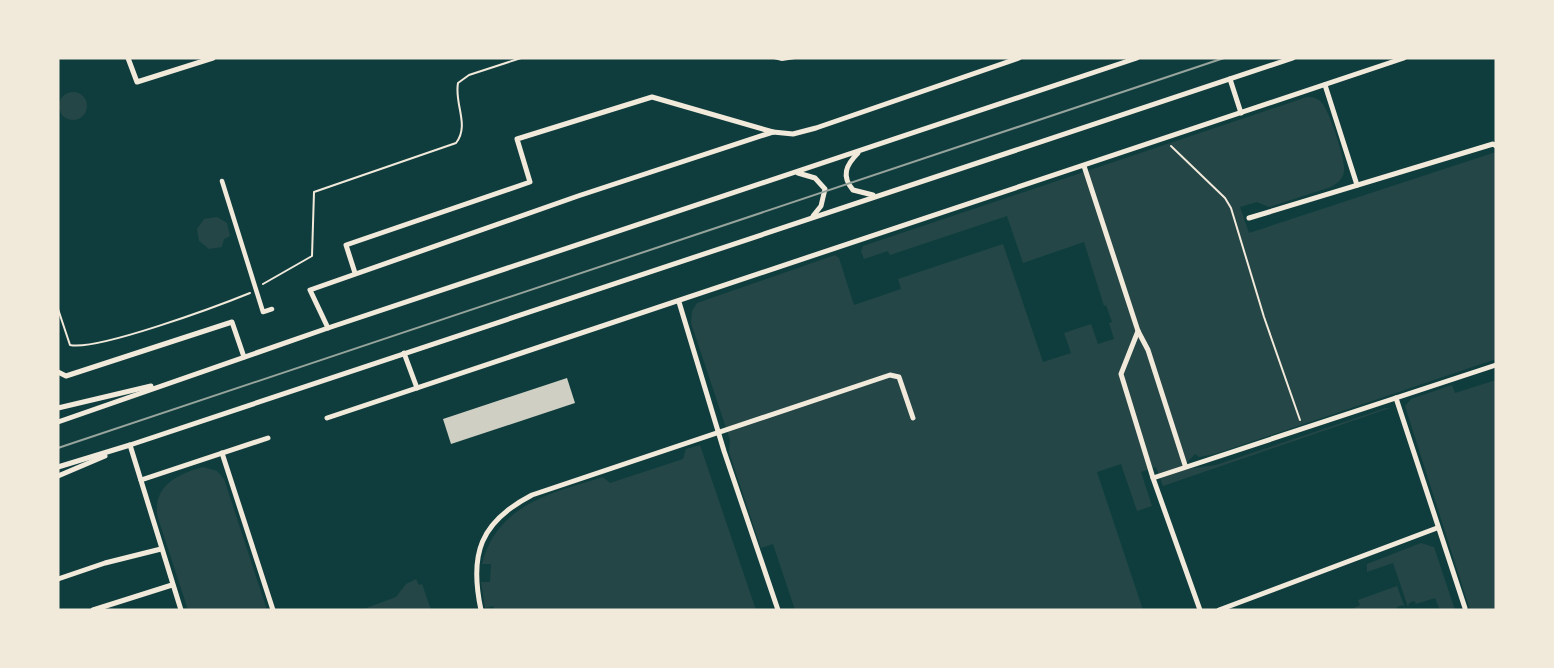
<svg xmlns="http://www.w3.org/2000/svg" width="1554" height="668" viewBox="0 0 1554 668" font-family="'Exo 2',sans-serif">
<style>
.green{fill:#244646}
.building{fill:#cfcfc3}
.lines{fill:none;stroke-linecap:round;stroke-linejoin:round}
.path{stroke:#f1e9da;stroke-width:2}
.pedestrian{stroke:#f1e9da;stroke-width:4.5}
.minor{stroke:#f1e9da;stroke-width:5}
.tram{stroke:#97a49c;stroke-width:2}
</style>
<rect width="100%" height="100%" fill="#0f3d3e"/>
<!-- green -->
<g class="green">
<circle cx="73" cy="106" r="14"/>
<path d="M1307,97c6,0 11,1 15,6 7,7 24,58 22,68 -1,8 -6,12 -13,16l-62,20 -12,-5 -17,5 9,26 247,-81v207l-281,95 -16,3 -4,-3 -15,16 36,-5 170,-57h4l-227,78 -7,-19 -15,5 11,34 -15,5 -16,-47 -24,8 46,138h-348l-22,-66 -12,4 -32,-96 1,-12 -39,-117 1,-12 5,-8 138,-48 4,3 15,47 47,-16 -3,-10 105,-35 40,118 28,-9 -7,-20 27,-9 7,20 16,-5 -5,-16 3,-1 -6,-17 -2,1 -20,-64 -61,21 -16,-47 -117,39 -2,-4 -24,8 -3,-8 2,-5z"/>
<polygon points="217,217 227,223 230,236 224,239 222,247 209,249 199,241 197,229 204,219"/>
<polygon points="1496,380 1496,610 1470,610 1405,406 1411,399 1452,385 1455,393"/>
<path d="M700,445l56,165h-261l-2,-4 -8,2 -4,-26h9l1,-18h-9c15,-60 70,-71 121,-87l7,6 73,-24 3,-10z"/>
<path d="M203,467l14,4 7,8 43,131h-79l-30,-92c-7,-31 19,-44 45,-51z"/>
<polygon points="1421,543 1434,547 1455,610 1440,610 1435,598 1416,604 1414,601 1409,603 1408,607 1393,563 1367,572 1367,564"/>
<polygon points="416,579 419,585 422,584 431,610 361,610 396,597 406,584"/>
<polygon points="1397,586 1405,608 1403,605 1397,607 1397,610 1350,610 1360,605 1358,600"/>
</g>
<!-- building -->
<polygon class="building" points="567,378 575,403 451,444 443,419"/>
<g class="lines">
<!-- path -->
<g class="path">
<polyline points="774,58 782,60 795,58"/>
<polyline points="1171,146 1225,198 1231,208 1264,317 1300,420"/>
<path d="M263,284l49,-28 2,-64 142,-49c14,-18 -2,-39 2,-60l11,-8 52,-17"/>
<path d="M58,309l12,36c27,6 148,-39 180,-52"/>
</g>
<!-- pedestrian -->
<polyline class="pedestrian" points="222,181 263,312 272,309"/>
<!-- minor -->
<g class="minor">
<polyline points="128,58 137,82 213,58"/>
<polyline points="1230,79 1241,113"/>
<polyline points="1325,85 1357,185"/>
<path d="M858,153c-12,12 -17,23 -5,37l20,5"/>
<polyline points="1084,166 1138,331 1148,350 1185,465"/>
<polyline points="798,173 815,178 825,189 821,206 813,216"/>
<polyline points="1249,218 1493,144 1496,146"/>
<polyline points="355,273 346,245 530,182 517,139 652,97 773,132"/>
<polyline points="679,302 724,451 778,610"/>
<polyline points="328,328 310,290 578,196 773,132 793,134 816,128 1019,58"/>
<polyline points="1138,331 1121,374 1153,478"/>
<polyline points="404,353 417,388"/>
<polyline points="58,372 66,376 232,322 244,357"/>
<polyline points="1396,398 1465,608"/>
<polyline points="58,408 151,386"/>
<polyline points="327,418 1404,58"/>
<polyline points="58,422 328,328 1137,58"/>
<polyline points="130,445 181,610"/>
<polyline points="222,453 273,610"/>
<polyline points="58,467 130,445 1293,58"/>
<polyline points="58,476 105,456"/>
<polyline points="141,480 268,438"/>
<polyline points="58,579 105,563 161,549"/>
<polyline points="93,610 172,585"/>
<path d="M481,610c-12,-56 -1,-88 51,-115l358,-120 9,2 14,41"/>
<polyline points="1200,610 1153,478 1496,365"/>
<polyline points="1219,610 1437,528"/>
</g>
<!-- tram -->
<polyline class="tram" points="58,448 1224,58"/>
</g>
<!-- border -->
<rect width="1554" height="668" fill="none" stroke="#f1e9da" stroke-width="119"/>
</svg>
